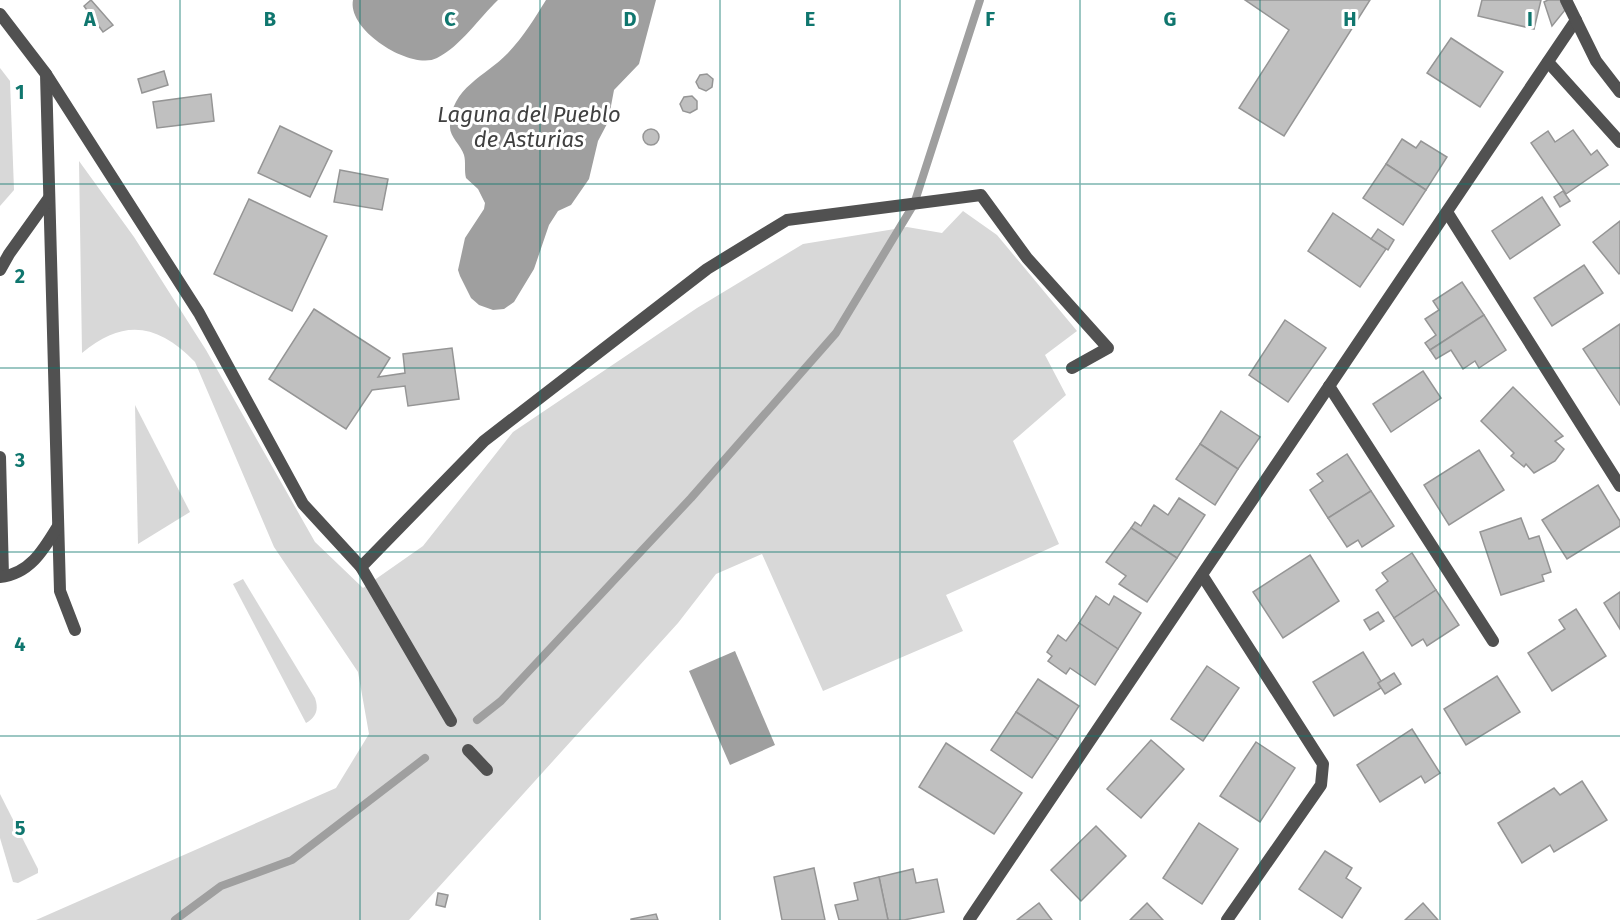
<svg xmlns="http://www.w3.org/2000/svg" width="1620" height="920" viewBox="0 0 1620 920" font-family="'Fira Sans',sans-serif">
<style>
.green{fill:#d8d8d8}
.water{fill:#9f9f9f}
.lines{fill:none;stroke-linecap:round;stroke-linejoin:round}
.stream{stroke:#9f9f9f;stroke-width:8}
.building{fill:#c0c0c0;stroke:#959595;stroke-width:1.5}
.lane{stroke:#515151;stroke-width:12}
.street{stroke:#515151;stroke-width:12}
.grid{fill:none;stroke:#0f766e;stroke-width:1.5;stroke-opacity:0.55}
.labels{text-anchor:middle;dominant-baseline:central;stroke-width:6;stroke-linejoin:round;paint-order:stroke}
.water-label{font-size:22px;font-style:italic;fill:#404040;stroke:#fff}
.grid-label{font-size:20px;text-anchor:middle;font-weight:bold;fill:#0f766e;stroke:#fff;stroke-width:6;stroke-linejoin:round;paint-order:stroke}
</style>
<rect width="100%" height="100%" fill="#fff"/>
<!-- green -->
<g class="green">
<polygon points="0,68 10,81 14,190 0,206"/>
<path d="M79,161l55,76 72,113 109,192 48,46 60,-42 90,-114 184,-124 106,-64 104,-17 35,6 21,-22 34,24 80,96 -32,24 21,40 -53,46 46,103 -113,51 17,36 -140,60 -61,-137 -46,20 -38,49 -269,297h-373l300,-132 33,-54 -11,-62 -84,-125 -79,-185c-37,-38 -71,-44 -113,-9z"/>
<polygon points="135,405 190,512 138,544"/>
<path d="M243,579l72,119c4,12 1,19 -9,25l-73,-139z"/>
<polygon points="0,794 38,869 38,873 18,883 13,882 0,838"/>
</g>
<!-- water -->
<g class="water">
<path d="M353,0h145c-19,18 -37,46 -61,58 -25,13 -90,-27 -84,-58z"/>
<path d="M546,0h110l-17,64 -25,26 -6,32 -10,19 -9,38 -18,26 -13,6 -9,14 -15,44 -20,33 -10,7 -11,1 -14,-5 -8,-7 -11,-22 -2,-6 7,-32 19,-29 1,-6 -7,-14 -12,-11c-2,-8 0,-16 -2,-23 -3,-10 -15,-19 -14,-29 1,-39 35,-49 58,-73 16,-17 26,-34 38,-53z"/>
<polygon points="735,651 775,745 730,765 689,671"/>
</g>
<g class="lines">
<!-- stream -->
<g class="stream">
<polyline points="477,720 501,701 691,498 836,333 914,204 980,0"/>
<polyline points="175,920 221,886 292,860 425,758"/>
</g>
</g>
<!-- building -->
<g class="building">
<polygon points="91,0 113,25 103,32 84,6"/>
<polygon points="1245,0 1370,0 1284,136 1239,108 1289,30"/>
<polygon points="1482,0 1541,0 1534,29 1478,16"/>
<polygon points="1548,0 1560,0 1565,10 1552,26 1544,2"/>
<polygon points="1451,38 1503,72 1480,107 1427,73"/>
<polygon points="164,71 168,85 142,93 138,79"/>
<polygon points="707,74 713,79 712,87 706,91 699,88 696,82 700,75"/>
<polygon points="211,94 214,121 157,128 153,102"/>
<polygon points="692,96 697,101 697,109 690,113 683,111 680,104 684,97"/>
<polygon points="280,126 332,151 310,197 258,173"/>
<circle cx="651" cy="137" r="8"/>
<polygon points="1573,130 1591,155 1597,150 1608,165 1566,194 1531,143 1548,131 1555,142"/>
<polygon points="1402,139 1416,148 1421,141 1447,157 1426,190 1386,164"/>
<polygon points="1386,164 1426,190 1403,225 1363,198"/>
<polygon points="340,170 388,179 382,210 334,202"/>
<polygon points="1563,191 1570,201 1560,207 1554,197"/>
<polygon points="1542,197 1560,225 1510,259 1492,231"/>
<polygon points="249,199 327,236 292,311 214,274"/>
<polygon points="1333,213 1386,249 1360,287 1308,251"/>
<polygon points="1620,221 1620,273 1619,274 1593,242"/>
<polygon points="1378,229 1394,240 1388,250 1371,239"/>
<polygon points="1584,265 1603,293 1552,326 1534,298"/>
<polygon points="1462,282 1484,315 1430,350 1425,343 1436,335 1425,319 1439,310 1433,301"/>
<polygon points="314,309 390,358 378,377 405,373 403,354 452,348 459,399 408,406 405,386 372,390 346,429 269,379"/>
<polygon points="1484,315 1506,350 1479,368 1475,361 1463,369 1451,350 1436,359 1430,350"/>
<polygon points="1285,320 1326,348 1288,402 1249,375"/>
<polygon points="1620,324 1620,405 1583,349"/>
<polygon points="1423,371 1441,398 1391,432 1373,404"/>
<polygon points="1513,387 1563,436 1555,441 1564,449 1555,461 1534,473 1526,464 1524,467 1511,456 1514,453 1481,421"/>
<polygon points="1221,411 1260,437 1238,469 1200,444"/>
<polygon points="1200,444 1238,469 1215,505 1176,479"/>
<polygon points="1479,450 1504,490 1449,525 1424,485"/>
<polygon points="1347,454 1371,491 1328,518 1310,490 1323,481 1317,474"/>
<polygon points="1598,485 1620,521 1620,526 1567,559 1542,520"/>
<polygon points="1371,491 1394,526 1362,547 1358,540 1347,547 1328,518"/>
<polygon points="1179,498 1205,515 1177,558 1131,528 1135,522 1141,526 1154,505 1168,515"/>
<polygon points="1521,518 1529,539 1539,536 1551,572 1542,575 1544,581 1501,595 1480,532"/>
<polygon points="1131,528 1177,558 1147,602 1119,584 1126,576 1106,562"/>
<polygon points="1412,553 1436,590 1394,618 1376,590 1388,581 1382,573"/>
<polygon points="1310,555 1339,601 1283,638 1253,592"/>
<polygon points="1436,590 1459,625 1427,646 1423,639 1412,646 1394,618"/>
<polygon points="1620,592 1620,629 1604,603"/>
<polygon points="1096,596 1109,605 1114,596 1141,613 1118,649 1079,623"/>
<polygon points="1576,609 1606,656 1552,691 1528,653 1565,629 1559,620"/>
<polygon points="1378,612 1384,621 1370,630 1364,620"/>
<polygon points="1079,623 1118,649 1095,685 1070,668 1066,674 1048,661 1052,656 1047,652 1058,635 1066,641"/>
<polygon points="1363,652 1381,681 1378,683 1381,688 1334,716 1313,682"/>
<polygon points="1207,666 1239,688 1203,741 1171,719"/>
<polygon points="1394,673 1401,684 1385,694 1378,683"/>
<polygon points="1497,676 1520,712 1466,745 1444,709"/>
<polygon points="1038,679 1079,706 1058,739 1016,712"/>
<polygon points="1016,712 1058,739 1032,778 991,750"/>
<polygon points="1412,729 1440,773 1425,783 1421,776 1380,802 1357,765"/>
<polygon points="1151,740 1184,769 1141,818 1107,789"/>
<polygon points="1256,742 1295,768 1260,822 1220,796"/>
<polygon points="946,743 1022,793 994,834 919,787"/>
<polygon points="1582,781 1607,820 1554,852 1550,845 1522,863 1498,823 1554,788 1560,795"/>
<polygon points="1199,823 1238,849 1202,904 1163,878"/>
<polygon points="1096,826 1126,856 1081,901 1051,870"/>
<polygon points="1325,851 1352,868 1346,878 1361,888 1342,918 1299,889"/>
<polygon points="814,868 825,920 782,920 774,877"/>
<polygon points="913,869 916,883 937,879 944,912 904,920 888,920 879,877"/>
<polygon points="879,877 888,920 839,920 835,905 858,900 854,883"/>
<polygon points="438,893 448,895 445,907 436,905"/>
<polygon points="1039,903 1052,920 1017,920"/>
<polygon points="1147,903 1163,920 1130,920"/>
<polygon points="1423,903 1438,920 1405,920"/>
<polygon points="656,914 658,920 631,920 631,919"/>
</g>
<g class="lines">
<!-- lane -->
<g class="lane">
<polyline points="0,14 46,74 60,591 75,630"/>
<polyline points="1548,62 1620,142"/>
<polyline points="46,74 199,313 303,504 361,567"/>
<polyline points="1447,212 1620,486"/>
<polyline points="0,270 9,254 49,198"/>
<polyline points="1329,386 1493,641"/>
<polyline points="0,457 3,576"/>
<polyline points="1202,575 1323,764 1321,785 1227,920"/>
<path d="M0,577c30,-3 44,-28 58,-51"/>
<polyline points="451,721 361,567 484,441 707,269 787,220 981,195 1027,258 1108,348 1072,368"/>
<polyline points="468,750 487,770"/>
<polyline points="969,920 1576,20"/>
</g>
<!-- street -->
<polyline class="street" points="1566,0 1596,61 1620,92"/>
</g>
<!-- grid -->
<path class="grid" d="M180,0v920M360,0v920M540,0v920M720,0v920M900,0v920M1080,0v920M1260,0v920M1440,0v920M0,184h1620M0,368h1620M0,552h1620M0,736h1620"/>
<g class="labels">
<!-- water labels -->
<g class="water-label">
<text x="529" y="114">Laguna del Pueblo<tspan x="529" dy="25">de Asturias</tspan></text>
</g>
</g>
<g class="grid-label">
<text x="90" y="26">A</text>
<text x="270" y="26">B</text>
<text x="450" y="26">C</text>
<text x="630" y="26">D</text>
<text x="810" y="26">E</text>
<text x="990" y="26">F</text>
<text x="1170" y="26">G</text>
<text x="1350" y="26">H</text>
<text x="1530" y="26">I</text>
<text x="20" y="99">1</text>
<text x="20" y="283">2</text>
<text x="20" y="467">3</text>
<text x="20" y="651">4</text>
<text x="20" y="835">5</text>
</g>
</svg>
